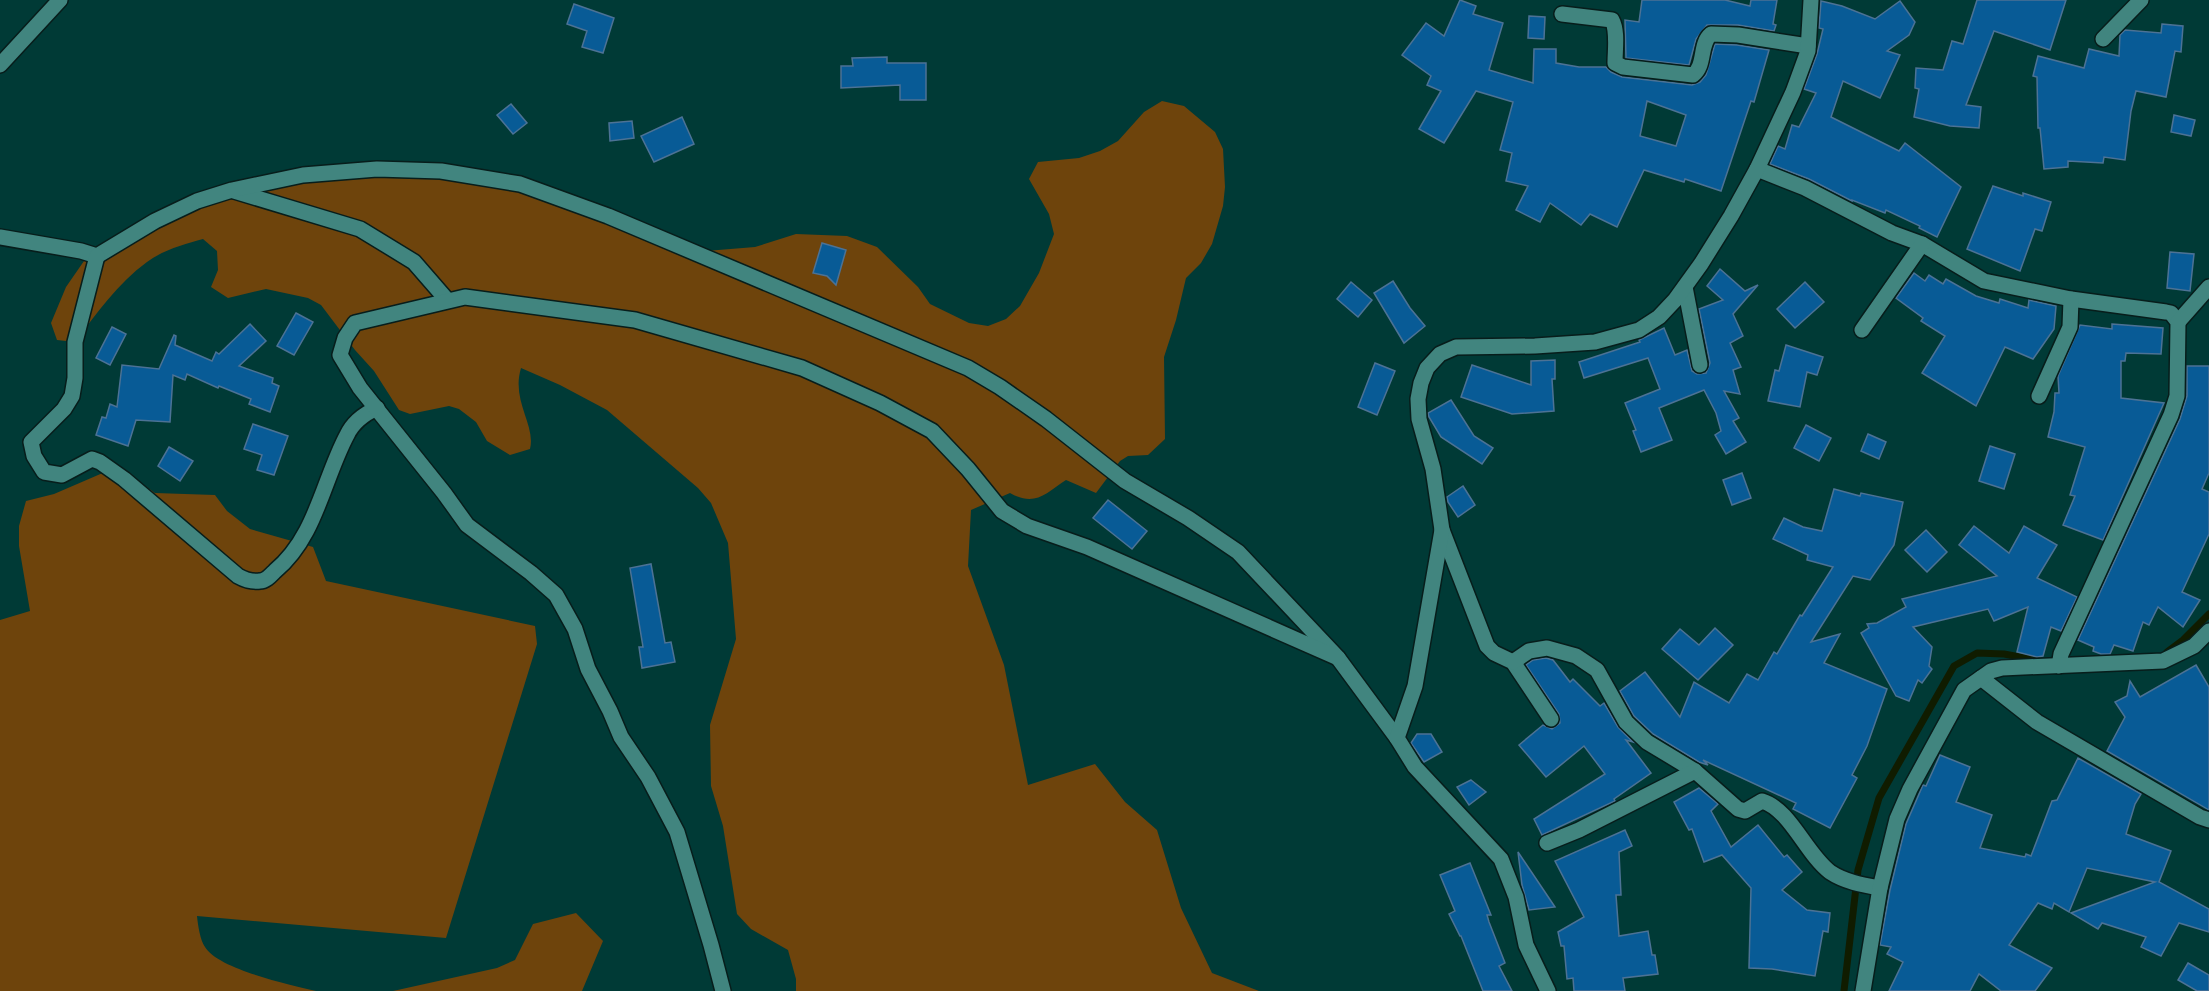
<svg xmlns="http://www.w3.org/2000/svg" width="2209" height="991" viewBox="0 0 2209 991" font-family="'Roboto Condensed',sans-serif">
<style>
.green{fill:#6e440c}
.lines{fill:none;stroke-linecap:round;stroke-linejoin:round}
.stream{stroke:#101c00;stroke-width:7}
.building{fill:#085b96;stroke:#4c7295;stroke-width:1.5;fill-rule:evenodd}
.minor-casing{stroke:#071d1b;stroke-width:18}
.tertiary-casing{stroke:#071d1b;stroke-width:18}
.minor{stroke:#41857f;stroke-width:15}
.tertiary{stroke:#41857f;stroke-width:15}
</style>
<rect width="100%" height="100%" fill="#003a36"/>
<!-- green -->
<g class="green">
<path d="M1162,101l22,5 31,26 8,17 2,38 -2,19 -11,38 -11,19 -15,15 -10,42 -12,37 1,82 -17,16 -20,1 -8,5 -24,32 -30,-13c-21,14 -31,27 -56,13l-39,17 -3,56 36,99 24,120 67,-21 30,38 32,28 24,78 31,65 47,18h-463v-12l-8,-29 -37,-21 -14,-15 -14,-88 -12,-40 -1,-61 26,-86 -8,-96 -17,-40 -13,-15 -91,-78 -47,-25 -39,-17c-10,33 15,57 9,81l-20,6 -23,-14 -11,-19 -17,-13 -10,-3 -39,8 -11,-4 -25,-39 -19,-21 -34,-45 -13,-7 -42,-9 -38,9 -17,-11 7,-17 -1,-19 -14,-12c-18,5 -40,11 -56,23 -29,21 -51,52 -72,80l-18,-2 -6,-17 15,-36 27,-39 97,-49 61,-18 93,-17 109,1 83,20 108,37 62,29 49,-4 41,-13 51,2 30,11 41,40 12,17 39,19 19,3 18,-7 14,-13 19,-33 15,-39 -5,-20 -20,-35 9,-17 41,-4 21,-7 18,-10 26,-29z"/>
<path d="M112,469l11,1 32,23 60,2 12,16 23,18 63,18 13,34 209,45 2,18 -91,294 -249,-22c1,9 3,24 8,31 13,22 85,38 111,44h-316v-371l30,-9 -11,-65v-20l7,-25 28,-7z"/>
<polygon points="576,913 603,941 582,991 393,991 497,968 515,960 533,924"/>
</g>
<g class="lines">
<!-- stream -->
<g class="stream">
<polyline points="2167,652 2183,640 2209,614"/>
<polyline points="1844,991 1858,870 1879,798 1954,666 1977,653 2004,654 2037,660"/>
</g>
</g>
<!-- building -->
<g class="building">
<path d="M1460,0l16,6 -3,8 30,9 -14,47 44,13 1,-34h22v14l23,4h27l5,5 11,5 70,8 8,-3 6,-7 9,-31 22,1 32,5 -15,52 -3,-1 -30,90 -36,-12 -1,3 -40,-12 -27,57 -27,-13 -9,11 -31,-22 -10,19 -24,-12 12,-24 -22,-5 6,-28 -12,-3 13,-48 -37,-11 -32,52 -25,-14 22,-38 -14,-6 4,-9 -29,-21 24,-32 18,13zM1647,101l39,14 -10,31 -36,-10z"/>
<polygon points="1642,0 1725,0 1750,6 1751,0 1777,0 1773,24 1776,25 1774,31 1738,25 1707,25 1696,39 1689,65 1626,58 1625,20 1639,22"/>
<polygon points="1977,0 2066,0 2050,50 1994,31 1966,105 1981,107 1979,128 1950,126 1914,117 1919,89 1915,88 1916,68 1943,70 1952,41 1963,44"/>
<polygon points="1821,1 1842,6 1875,19 1900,1 1915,22 1909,35 1887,51 1900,55 1880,98 1843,81 1831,117 1899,151 1905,143 1961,187 1937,237 1919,228 1920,226 1886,210 1885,213 1852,200 1852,201 1809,179 1770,164 1778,146 1785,149 1792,125 1799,127 1816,93 1804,89 1817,54 1823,29 1819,28"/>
<polygon points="574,4 614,18 603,53 582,47 587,31 567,24"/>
<polygon points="1529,16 1545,17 1544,39 1528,38"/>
<polygon points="2162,24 2183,26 2181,52 2175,51 2166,97 2136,91 2131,111 2125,160 2104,157 2103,163 2068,161 2068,167 2044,169 2040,128 2038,128 2037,77 2033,76 2038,56 2084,68 2089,49 2119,56 2120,35 2125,30 2161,33"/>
<polygon points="887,57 887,63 926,63 926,100 900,100 900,85 841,88 841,66 853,66 852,58"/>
<polygon points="511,104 527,123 513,134 497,115"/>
<polygon points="2174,115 2195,120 2191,136 2171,132"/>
<polygon points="682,117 694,144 654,162 641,136"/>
<polygon points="632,121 634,138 610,141 609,123"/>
<polygon points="1993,186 2023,196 2023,193 2051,202 2042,231 2035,229 2020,271 1967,249"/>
<polygon points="822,243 846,250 836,285 827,276 813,273"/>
<polygon points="2170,252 2194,254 2190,291 2167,288"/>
<polygon points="1720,269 1745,291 1758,285 1733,314 1743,336 1730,343 1741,367 1733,370 1740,394 1724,391 1739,418 1733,421 1746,442 1726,454 1715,435 1721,431 1716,413 1704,390 1659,408 1672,440 1641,452 1633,431 1636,430 1625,403 1660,389 1648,358 1584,378 1579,362 1640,342 1639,340 1664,328 1675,355 1687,350 1692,371 1697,374 1706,373 1710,363 1699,309 1723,300 1707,286"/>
<polygon points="1914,273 1925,281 1929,275 1943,284 1946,279 1976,296 1999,303 2000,299 2028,308 2029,300 2056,306 2054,329 2033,359 2005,347 1976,406 1922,373 1945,336 1921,321 1923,318 1896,298"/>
<polygon points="1393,281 1410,308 1425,326 1404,343 1374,293"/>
<polygon points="1351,282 1372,300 1358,317 1337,299"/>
<polygon points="1805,282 1824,302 1795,328 1777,309"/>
<polygon points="296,313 313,322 294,355 277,346"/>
<polygon points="250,324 266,341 239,366 273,378 272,383 279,386 270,412 249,404 251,399 219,386 218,388 187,374 185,380 173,375 170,422 136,420 128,446 96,435 102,417 106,418 110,404 117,407 122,365 159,369 174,335 176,336 175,345 212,361 216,352 219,354"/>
<polygon points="2112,324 2163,328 2161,354 2126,353 2125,361 2121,361 2121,398 2164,403 2103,540 2063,525 2075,496 2070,495 2085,447 2048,437 2054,412 2055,393 2059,393 2058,376 2080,325 2112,329"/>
<polygon points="112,327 126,334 110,365 96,358"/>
<polygon points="1786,345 1823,357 1817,375 1807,372 1800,407 1768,401 1775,370 1779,371"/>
<polygon points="1555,360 1555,379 1552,379 1554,411 1512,414 1461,397 1472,365 1531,385 1531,361"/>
<polygon points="1375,363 1395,371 1377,415 1358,407"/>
<polygon points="2187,366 2209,366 2209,473 2202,489 2209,492 2209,534 2182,592 2200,600 2183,627 2158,607 2149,625 2143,622 2133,651 2114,645 2110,654 2101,654 2093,651 2094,647 2078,640 2180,419 2187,396"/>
<polygon points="1451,400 1474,436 1493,448 1482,464 1441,437 1429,417 1428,413"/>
<polygon points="253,424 288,436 274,475 257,470 262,455 244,449"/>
<polygon points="1806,425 1831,438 1819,461 1794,448"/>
<polygon points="1868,434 1886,442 1879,459 1861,451"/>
<polygon points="1990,446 2015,454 2004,489 1979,481"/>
<polygon points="169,447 193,461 180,481 158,466"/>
<polygon points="1742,473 1751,498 1732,505 1723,480"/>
<polygon points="1463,486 1475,505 1458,517 1448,502 1447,497"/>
<polygon points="1834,489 1860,496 1861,493 1903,502 1894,545 1870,580 1853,576 1811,642 1840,634 1824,663 1887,689 1867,746 1852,775 1857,778 1830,828 1793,809 1796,803 1703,760 1708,765 1699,762 1653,734 1634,716 1620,691 1645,672 1680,717 1694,682 1729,703 1747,674 1758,680 1774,652 1777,654 1800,615 1802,616 1833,567 1807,560 1808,555 1773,539 1784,518 1803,527 1822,531"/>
<polygon points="1108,500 1147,531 1132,549 1093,518"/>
<polygon points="1974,526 2009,553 2024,526 2057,545 2037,578 2077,597 2061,631 2051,627 2043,656 2037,657 2017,652 2028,607 1994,621 1988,609 1913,627 1932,647 1929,666 1932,669 1922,683 1918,680 1909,701 1896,696 1861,633 1869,628 1867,624 1877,623 1906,607 1902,599 1997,576 1959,545"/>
<polygon points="1926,530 1947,552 1927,572 1905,550"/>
<polygon points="651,564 665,643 671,642 675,662 642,668 639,647 643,647 630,568"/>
<polygon points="1715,628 1733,645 1698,680 1662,649 1680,629 1699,645"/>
<polygon points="1546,658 1553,660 1570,682 1573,679 1600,706 1604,703 1618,727 1633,742 1626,740 1651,773 1614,799 1615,801 1542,835 1534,819 1605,774 1584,746 1546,777 1519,745 1543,725 1552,729 1560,723 1559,714 1526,665 1533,660"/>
<polygon points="2196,665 2209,687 2209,810 2107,751 2125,717 2115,702 2127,696 2130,681 2140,697"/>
<polygon points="1417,734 1431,734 1442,752 1424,762 1411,743"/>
<polygon points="1940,755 1970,767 1956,802 1992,815 1980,848 2025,857 2026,854 2031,856 2052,801 2057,800 2078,758 2141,794 2135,804 2126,834 2171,851 2159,882 2209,909 2209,932 2179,923 2161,956 2141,947 2146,937 2102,923 2098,929 2071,913 2155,882 2087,868 2069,912 2054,903 2052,909 2038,903 2009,945 2052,968 2035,991 2001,991 1979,974 1970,991 1889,991 1903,962 1887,954 1891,947 1880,945 1890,890 1906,824 1923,785 1926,786"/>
<polygon points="1471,780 1486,792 1469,805 1457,787"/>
<polygon points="1699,788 1718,804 1711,811 1731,847 1758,825 1784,857 1787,855 1802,872 1782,890 1807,910 1830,913 1828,932 1823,931 1815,976 1772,969 1749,968 1751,888 1722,855 1704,862 1692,829 1689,830 1674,802"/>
<polygon points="1625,830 1632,846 1619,852 1621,895 1616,895 1619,936 1648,931 1652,955 1655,955 1658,974 1623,978 1625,991 1574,991 1573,978 1567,979 1564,946 1561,946 1558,932 1584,917 1555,861"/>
<polygon points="1518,852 1555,907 1529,910 1522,885"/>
<polygon points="1470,863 1491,915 1487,915 1489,922 1505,963 1499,966 1512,991 1483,991 1461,936 1460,936 1449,914 1455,911 1440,875"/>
<polygon points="2188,963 2209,975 2209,991 2197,991 2178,980"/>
</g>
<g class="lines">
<!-- minor casing -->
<g class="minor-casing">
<g id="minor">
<path d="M1562,14l50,6c6,11 3,30 3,43l8,4 70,8c13,-10 6,-31 18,-41l27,1 70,11"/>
<polyline points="2103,39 2141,0"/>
<polyline points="0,65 60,0"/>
<polyline points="1757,169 1805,188 1892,233 1922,244 1984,281 2071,299 2166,312 2171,313 2178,322 2177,396 2171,415 2061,654 2059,666"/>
<polyline points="234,191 360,229 414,262 447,300"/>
<polyline points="0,237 81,251 97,256 155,221 197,201 232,190 303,175 377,169 441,171 520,184 608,216 968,368 1000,387 1046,419 1125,481 1188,518 1238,552 1338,658 1397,738"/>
<path d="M97,256l-22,86v36l-3,18 -8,13 -33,33 3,14 10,16 18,3 30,-16 8,3 24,17 114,97c7,4 14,6 22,5 6,0 11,-6 15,-10 41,-34 48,-91 72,-136 6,-13 17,-21 30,-27"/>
<polyline points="1685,287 1700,365"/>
<polyline points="2178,322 2209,287"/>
<polyline points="1862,330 1922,244"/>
<polyline points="2039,396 2070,327 2071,299"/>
<polyline points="1442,530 1487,646 1494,653 1513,662 1551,719"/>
<path d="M1513,662l16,-11 18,-3 29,8 21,14 29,52 21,20 48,29 43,38 7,2 17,-10c28,8 44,53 68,71 15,10 33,13 50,16"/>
<polyline points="1981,678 2037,722 2200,817 2209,820"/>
<polyline points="1547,843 1579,830 1695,771"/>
<polyline points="723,991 711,945 677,832 648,777 621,737 610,711 588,669 575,629 556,595 531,573 467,525 444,493 360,388 340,355 345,338 355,323 465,297 635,320 802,368 880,403 932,431 968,469 1002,511 1027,526 1087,547 1338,658"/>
<polyline points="1863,991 1880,888 1897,819 1910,789 1964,690 1991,671 2002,668 2163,661 2194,646 2209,631"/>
</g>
</g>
<!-- tertiary casing -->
<g class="tertiary-casing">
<polyline id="tertiary" points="1548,991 1526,945 1516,897 1501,859 1415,767 1397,738 1415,686 1442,530 1433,469 1419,419 1418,399 1421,383 1427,368 1440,354 1456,347 1535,346 1595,342 1639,330 1659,317 1675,300 1701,264 1731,216 1757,169 1793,92 1808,51 1811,0"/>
</g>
<!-- minor -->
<use href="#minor" class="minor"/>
<!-- tertiary -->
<use href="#tertiary" class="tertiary"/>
</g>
</svg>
